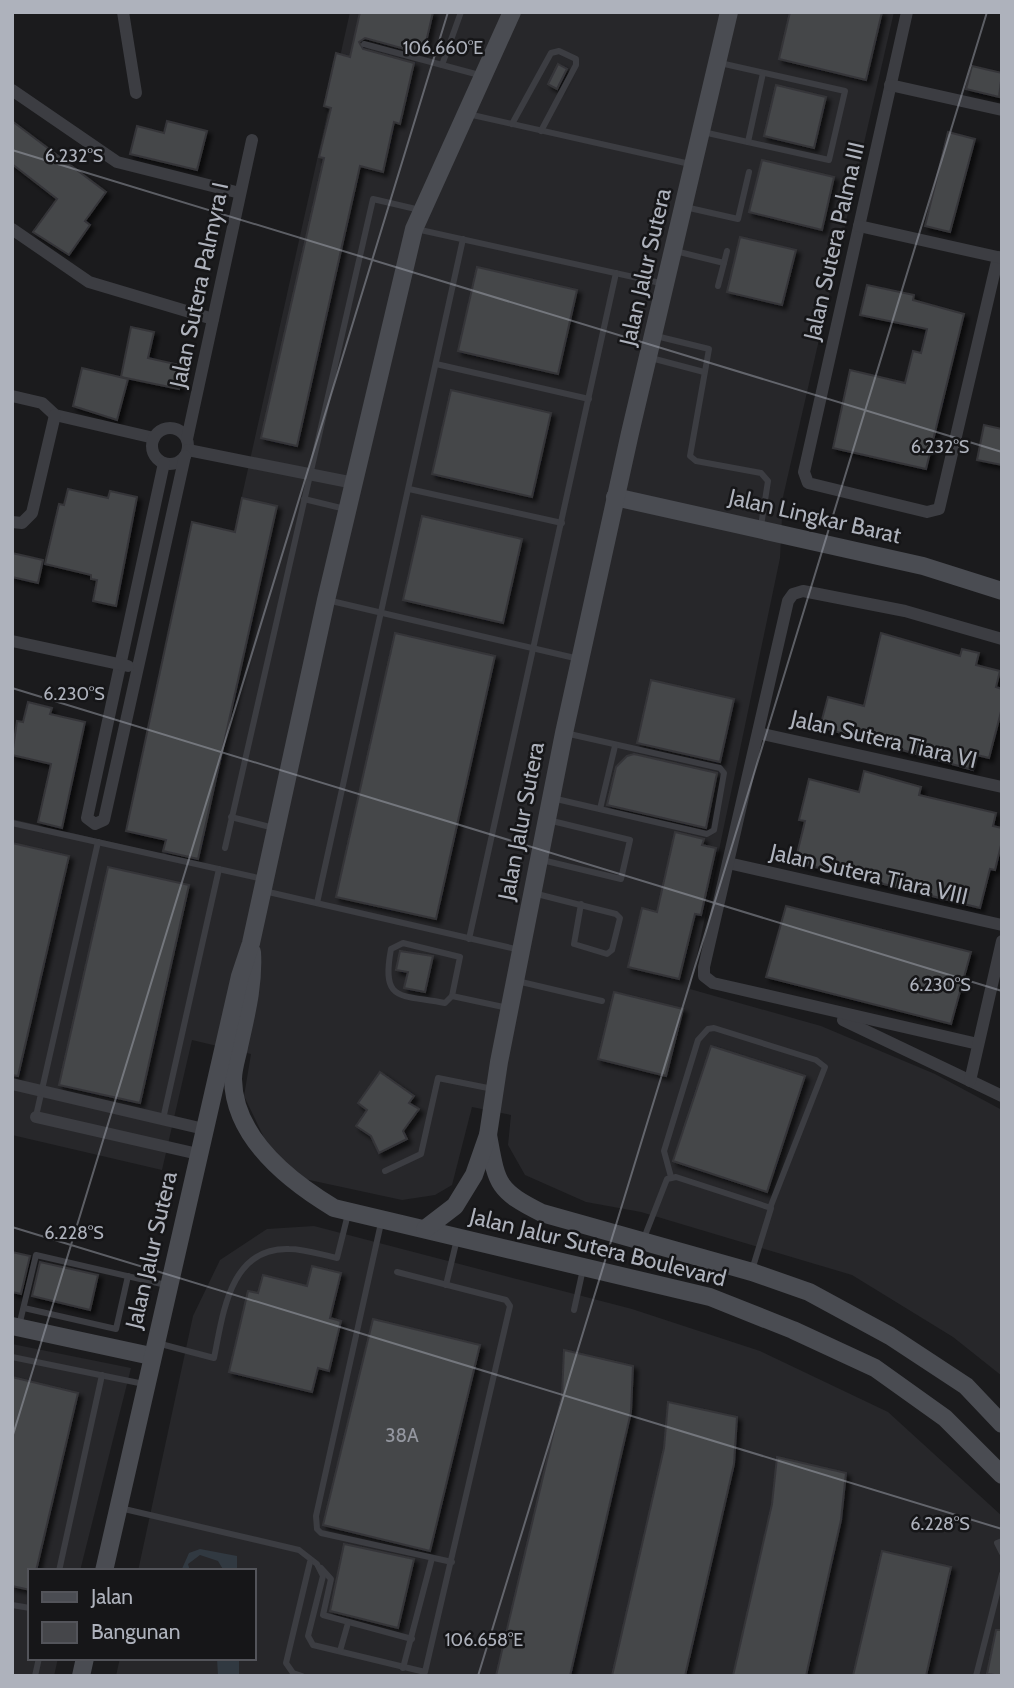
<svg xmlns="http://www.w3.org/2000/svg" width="1014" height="1688" viewBox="0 0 1014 1688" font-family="Cabin,sans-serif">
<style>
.built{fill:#27272a}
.water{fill:#313941}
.building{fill:#45464a;stroke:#353539;stroke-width:2;filter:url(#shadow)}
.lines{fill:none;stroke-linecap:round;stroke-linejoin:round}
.lane{stroke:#3c3d42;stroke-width:6}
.street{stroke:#3c3d42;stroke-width:12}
.secondary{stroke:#4a4c52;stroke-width:18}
.ticks{fill:none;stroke:#aeb2bc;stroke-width:2;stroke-opacity:0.45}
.labels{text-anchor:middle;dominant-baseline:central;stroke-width:5;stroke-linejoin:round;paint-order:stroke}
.number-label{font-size:19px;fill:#9497a0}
.street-label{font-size:23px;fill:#aeb2bc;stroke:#161618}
.ticks-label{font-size:18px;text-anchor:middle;fill:#aeb2bc;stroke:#161618;stroke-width:5;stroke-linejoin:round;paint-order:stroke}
</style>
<defs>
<filter id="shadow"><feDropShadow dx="4" dy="4" stdDeviation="2" flood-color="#0009"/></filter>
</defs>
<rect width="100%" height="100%" fill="#1b1b1d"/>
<!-- built -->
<g class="built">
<polygon points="350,12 894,12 783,497 780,558 690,989 821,1026 935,1074 1002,1110 1002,1376 953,1337 852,1275 641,1212 586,1202 525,1175 508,1145 511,1115 472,1107 452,1185 435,1195 402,1200 300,1178 268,1146 244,1096 251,1054 192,1040 162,1170 12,1135 12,819 162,854"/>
<polygon points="314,1226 632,1309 760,1351 888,1412 1002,1516 1002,1676 116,1676 120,1658 254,1658 254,1571 138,1571 193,1316 220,1260 267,1229"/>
<polygon points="12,1344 131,1368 80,1571 30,1571 30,1658 58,1658 54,1676 12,1676"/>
</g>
<!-- water -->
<g class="water">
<polygon points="200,1549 237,1556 237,1571 224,1571 218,1561 200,1555 188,1564 190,1571 181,1571 189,1553"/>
<polygon points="217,1658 239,1658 239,1676 218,1676"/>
</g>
<!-- building -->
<g class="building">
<polygon points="360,12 433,12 424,51 417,50 416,52 365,38 359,42 363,49 414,63 400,124 394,122 383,172 360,166 297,446 261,438 324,158 319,157 331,108 324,106 336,53 350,57"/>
<polygon points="790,12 882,12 866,80 779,59"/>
<polygon points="558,64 567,69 557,89 548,84"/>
<polygon points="972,66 1002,73 999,97 966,89"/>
<polygon points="776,85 826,97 814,148 764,136"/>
<polygon points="12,121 106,192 85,221 90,225 69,255 33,232 57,199 12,164"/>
<polygon points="167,121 207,131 197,170 130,154 137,126 164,133"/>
<polygon points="948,132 975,139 950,232 925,226"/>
<polygon points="762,160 834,177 822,230 749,212"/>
<polygon points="740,237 796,250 782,305 727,292"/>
<polygon points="477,267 577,290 558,374 458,351"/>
<polygon points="867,285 914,295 913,300 964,314 926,469 833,448 850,370 905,383 913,351 921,353 927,329 860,315"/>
<polygon points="131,327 154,332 148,358 184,366 179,389 121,377"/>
<polygon points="82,368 128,379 117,420 73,406"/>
<polygon points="451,390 551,413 532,497 432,474"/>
<polygon points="984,425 1002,429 1002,465 977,460"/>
<polygon points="68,489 108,498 110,491 137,497 116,606 93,601 97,580 91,579 91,575 45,564 59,504 64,505"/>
<polygon points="242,498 277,506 198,859 163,851 166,840 126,831 192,522 235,532"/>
<polygon points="422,516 522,539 503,623 403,600"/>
<polygon points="12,553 43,560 38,583 12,577"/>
<polygon points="395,633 495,656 436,919 336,897"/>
<polygon points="881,633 960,656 962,649 979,653 976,665 1000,671 996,687 1002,689 1002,708 989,758 977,755 973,770 820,727 828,697 864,706"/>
<polygon points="651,680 734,699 720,762 637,743"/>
<polygon points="28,702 52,708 50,714 85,722 62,828 38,822 51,764 12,755 17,721 23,722"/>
<polygon points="634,754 717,773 706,828 607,805 616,767 627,756"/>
<polygon points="864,771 921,787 919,795 996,813 993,826 1002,828 1002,841 995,870 990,869 980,908 795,862 805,821 799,820 809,779 859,792"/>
<polygon points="675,832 704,839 702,845 716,848 701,915 695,914 679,979 628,967 642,908 657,912"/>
<polygon points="12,843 69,856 18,1076 12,1075"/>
<polygon points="108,867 189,885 140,1103 59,1085"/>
<polygon points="786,906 971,952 951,1024 766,977"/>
<polygon points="400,951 433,956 425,992 404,988 408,972 396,970"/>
<polygon points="614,992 683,1009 666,1076 598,1059"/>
<polygon points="711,1046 805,1076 767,1192 673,1161"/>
<polygon points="380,1072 414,1096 409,1103 419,1109 403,1131 407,1139 379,1153 371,1136 356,1126 367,1110 358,1103"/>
<polygon points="12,1252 30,1256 21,1294 12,1292"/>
<polygon points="40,1262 98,1275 90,1310 32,1296"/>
<polygon points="312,1266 341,1273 330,1318 341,1321 329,1371 318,1368 312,1392 229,1372 248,1291 258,1293 263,1275 307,1286"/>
<polygon points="373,1319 480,1345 430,1551 323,1525"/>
<polygon points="564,1350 633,1366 631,1412 570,1676 496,1676 562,1396"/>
<polygon points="12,1377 78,1393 36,1571 30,1571 30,1590 12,1586"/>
<polygon points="668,1402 737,1417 734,1464 685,1676 612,1676 664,1448"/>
<polygon points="777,1457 846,1473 841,1520 806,1676 733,1676 772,1504"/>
<polygon points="344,1544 414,1559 398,1628 330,1611"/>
<polygon points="882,1551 951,1567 926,1676 853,1676"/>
<polygon points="996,1630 1002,1630 1002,1676 987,1674"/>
</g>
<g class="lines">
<!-- lane -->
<g class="lane">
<polyline points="364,44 483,76"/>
<polyline points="442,65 461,12"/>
<polyline points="468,114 690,164"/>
<polyline points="512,124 551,53 559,51 576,59 576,65 541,131"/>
<polyline points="703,132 829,160 845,91 720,63"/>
<polyline points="748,142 763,73"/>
<polyline points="685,207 738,219 749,172"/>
<polyline points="416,229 665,284"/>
<polyline points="675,251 724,263 727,251"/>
<polyline points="718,286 724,263"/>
<polyline points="656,336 709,349 690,456 696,461 761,473 768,481 761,526"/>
<polyline points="651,358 704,372"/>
<polyline points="436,364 589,399"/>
<polyline points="409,489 562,523"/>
<polyline points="304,499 345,509"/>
<polyline points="327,600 579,659"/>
<polyline points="552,798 707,834 714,830 724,773 720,768 565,733"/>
<polyline points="600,809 615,746"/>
<polyline points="231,817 274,828"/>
<polyline points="12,823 263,879"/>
<polyline points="225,848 373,199 420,210"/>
<polyline points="542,860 621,879 630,840 548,820"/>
<polyline points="264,891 520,950"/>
<polyline points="533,893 616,914 620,918 612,950 607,954 574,944 581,904"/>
<polyline points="317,903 463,239"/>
<polyline points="469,939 616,273"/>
<path d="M403,943l57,14 -8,39 -7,7c-45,-9 -64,0 -54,-54z"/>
<polyline points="517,981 602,1001"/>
<polyline points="452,996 508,1008"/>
<polyline points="36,1116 98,842"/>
<polyline points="163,1119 219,869"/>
<polyline points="385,1171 421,1154 438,1078 493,1089"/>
<polyline points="671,1177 664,1151 698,1040 708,1029 714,1028 816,1060 825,1067 770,1208"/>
<polyline points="381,1223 316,1516 317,1529 321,1533 452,1562"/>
<polyline points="644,1238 667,1179 676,1177 771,1208 752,1270"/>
<polyline points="446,1285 457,1239"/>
<polyline points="24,1308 116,1329 128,1276"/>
<polyline points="574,1310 583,1269"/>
<polyline points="19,1326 36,1255 166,1285"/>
<path d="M157,1343l57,15c9,-43 15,-111 75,-109 16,0 33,6 48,9l11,-44"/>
<polyline points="12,1357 144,1384"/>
<polyline points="120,1508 299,1550 317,1564 323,1576 308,1636 313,1645 425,1672 510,1306 506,1300 397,1272"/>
<polyline points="1002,1541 997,1543 1002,1553"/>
<polyline points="321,1568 331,1579 323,1615 412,1639"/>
<polyline points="59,1571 102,1375"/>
<polyline points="12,1605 30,1608"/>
<polyline points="340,1651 348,1623"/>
<polyline points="403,1668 432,1558"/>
<polyline points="35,1676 39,1658"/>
<polyline points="302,1676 293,1673 286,1663 310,1562"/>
<polyline points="976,1676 1002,1574"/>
</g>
<!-- street -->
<g class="street">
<polyline points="123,12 136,93"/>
<polyline points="907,12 804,472 808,483 927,512 939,509 998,257"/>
<polyline points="890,85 1002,110"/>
<polyline points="12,90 117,162 240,193"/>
<polyline points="859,226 1002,258"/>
<polyline points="12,229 89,282 213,319"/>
<polyline points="12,396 42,403 55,415 154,438"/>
<circle cx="170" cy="446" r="18"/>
<polyline points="187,439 252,140"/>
<polyline points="188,450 354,483"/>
<polyline points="164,463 87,818 95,824 104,820 185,456"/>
<polyline points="12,522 22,523 32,513 55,415"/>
<polyline points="12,641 128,666"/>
<polyline points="758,733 1002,787"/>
<polyline points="728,863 1002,925"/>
<polyline points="843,1020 1002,1096"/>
<polyline points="978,1044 713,983 704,976 704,967 788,601 793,594 803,591 905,611 1002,639"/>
<polyline points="970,1081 1002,941"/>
<polyline points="12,1084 204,1129"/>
<polyline points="36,1117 198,1154"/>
</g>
<!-- secondary -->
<g class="secondary">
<polyline points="615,497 923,566 1002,591"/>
<path d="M252,952c2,33 -6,63 -13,95 -2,10 -6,22 -6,32 1,59 56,102 101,129l376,89 83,33 82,38 70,50 57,57"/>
<path d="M488,1135c9,49 8,55 54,78l210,59 57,20 81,44 76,50 36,38"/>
<polyline points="425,1229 455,1206 474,1175 488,1135 499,1062 564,733 630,433 729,12"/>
<polyline points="12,1326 151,1356"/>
<polyline points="104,1571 240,976 251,943 326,600 414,229 512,12"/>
<polyline points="81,1676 85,1658"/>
</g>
</g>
<!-- ticks -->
<path class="ticks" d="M12,150l990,302M12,688l990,303M12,1227l990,302M12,1438l436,-1426M478,1676l509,-1664"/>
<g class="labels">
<!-- number labels -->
<g class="number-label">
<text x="402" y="1435">38A</text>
</g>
<!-- street labels -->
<g class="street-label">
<text transform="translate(834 241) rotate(-77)">Jalan Sutera Palma III</text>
<text transform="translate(645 267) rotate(-77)">Jalan Jalur Sutera</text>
<text transform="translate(199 285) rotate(-78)">Jalan Sutera Palmyra I</text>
<text transform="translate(815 516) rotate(13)">Jalan Lingkar Barat</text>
<text transform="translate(884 739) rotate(13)">Jalan Sutera Tiara VI</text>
<text transform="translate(521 821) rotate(-79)">Jalan Jalur Sutera</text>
<text transform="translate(869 874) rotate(13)">Jalan Sutera Tiara VIII</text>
<text transform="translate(598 1247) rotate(14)">Jalan Jalur Sutera Boulevard</text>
<text transform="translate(151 1250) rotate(-77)">Jalan Jalur Sutera</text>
</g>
</g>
<g class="ticks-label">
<text x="443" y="54">106.660°E</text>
<text x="74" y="162">6.232°S</text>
<text x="940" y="453">6.232°S</text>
<text x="74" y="700">6.230°S</text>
<text x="940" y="991">6.230°S</text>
<text x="74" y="1239">6.228°S</text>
<text x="940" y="1530">6.228°S</text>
<text x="484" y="1646">106.658°E</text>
</g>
<!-- border -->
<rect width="1014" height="1688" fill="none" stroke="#aeb2bc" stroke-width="28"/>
<!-- legend -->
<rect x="28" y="1569" width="228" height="91" fill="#161618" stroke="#53545a" stroke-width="2"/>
<rect x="42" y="1592" width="35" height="10" fill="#4a4c52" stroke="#53545a" stroke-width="2"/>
<text x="91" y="1604" font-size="21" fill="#aeb2bc">Jalan</text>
<rect x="42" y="1622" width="35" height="21" fill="#45464a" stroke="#53545a" stroke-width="2"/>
<text x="91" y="1639" font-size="21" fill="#aeb2bc">Bangunan</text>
</svg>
